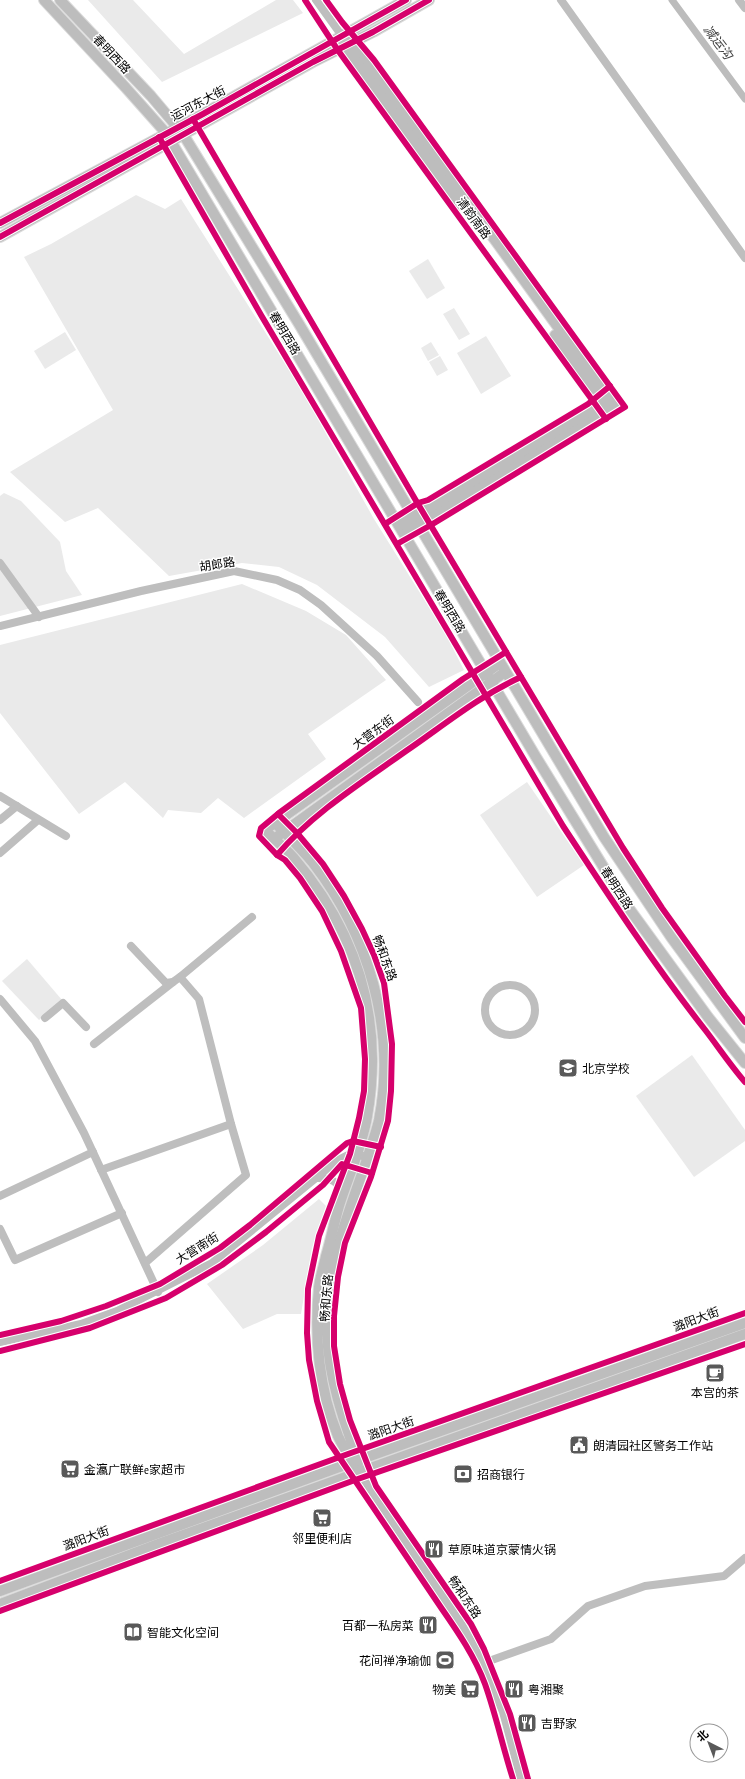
<svg xmlns="http://www.w3.org/2000/svg" width="745" height="1779" viewBox="0 0 745 1779" font-family="'PT Sans Narrow','Noto Sans SC',sans-serif">
<style>
.green{fill:#eaeaea}
.lines{fill:none;stroke-linecap:round;stroke-linejoin:round}
.canal{stroke:#bcbcbc;stroke-width:7}
.major-casing{stroke:#dbdbdb;stroke-width:12}
.minor{stroke:#bebebe;stroke-width:8}
.major{stroke:#bdbdbd;stroke-width:10}
.cycleway-casing{stroke:#fff;stroke-width:8}
.cycleway{stroke:#d6006c;stroke-width:6}
.labels{text-anchor:middle;dominant-baseline:central;stroke-width:3;stroke-linejoin:round;paint-order:stroke}
.street-label{font-size:12px;fill:#000;stroke:#fff}
.poi-label{font-size:12px;fill:#000;stroke:#fff;text-anchor:start}
.water-label{font-size:13px;font-style:italic;fill:#404040;stroke:#fff}
</style>
<rect width="100%" height="100%" fill="#fff"/>
<!-- green -->
<g class="green">
<polygon points="88,0 133,0 184,54 276,0 293,0 303,13 162,82"/>
<polygon points="136,195 165,209 181,199 301,389 374,519 445,633 464,670 429,687 385,637 317,585 279,567 242,563 169,576 98,508 65,522 10,472 113,410 24,257 51,244"/>
<polygon points="428,259 445,288 427,299 409,271"/>
<polygon points="454,308 470,334 459,340 443,314"/>
<polygon points="65,332 76,350 45,369 34,351"/>
<polygon points="486,336 511,376 481,394 457,353"/>
<polygon points="431,342 439,355 428,361 421,348"/>
<polygon points="440,356 448,370 437,376 429,362"/>
<polygon points="4,493 21,501 60,542 66,571 82,595 0,616 0,496"/>
<polygon points="242,584 306,611 346,635 386,680 308,734 326,759 244,818 218,798 201,813 168,810 163,818 125,782 79,814 0,713 0,645"/>
<polygon points="527,782 584,865 537,897 480,815"/>
<polygon points="27,959 62,1000 39,1020 2,981"/>
<polygon points="692,1055 745,1130 745,1141 694,1177 636,1096"/>
<polygon points="319,1199 326,1206 312,1248 301,1314 277,1314 243,1329 207,1284 263,1245"/>
</g>
<g class="lines">
<!-- canal -->
<polyline class="canal" points="672,0 745,99"/>
<!-- major casing -->
<g class="major-casing">
<g id="major">
<polyline points="44,0 126,88 166,133 536,757 628,907 708,1017 745,1063"/>
<polyline points="60,0 151,96 183,134 299,324 604,837 671,937 745,1038"/>
<polyline points="342,36 350,42 367,63 615,406 403,532"/>
<polyline points="343,40 344,46 351,55 461,205"/>
<polyline points="0,223 203,114 406,0"/>
<polyline points="0,237 313,62 373,32 429,0"/>
<polyline points="555,335 609,409"/>
<polyline points="400,525 608,400"/>
<path d="M275,823c13,13 26,25 38,40 55,71 84,167 66,257 -3,13 -8,26 -12,39 -19,56 -44,115 -40,175 2,44 16,85 31,126v4"/>
<polyline points="278,836 505,672"/>
<path d="M359,1472c-7,-11 -15,-23 -21,-36 -19,-46 -24,-100 -19,-149 1,-10 5,-21 7,-31 5,-16 8,-33 13,-50 9,-29 23,-59 28,-89 17,-98 -10,-185 -74,-260 -9,-10 -19,-18 -28,-27l235,-167"/>
<polyline points="0,1591 353,1462 745,1323"/>
<polyline points="0,1604 161,1543 745,1334"/>
</g>
</g>
<!-- minor -->
<g class="minor">
<polyline points="316,0 342,36"/>
<polyline points="561,0 745,258"/>
<polyline points="739,0 745,8"/>
<polyline points="0,563 39,617"/>
<polyline points="0,626 141,591 234,571 277,580 300,590 321,605 377,656 418,702"/>
<polyline points="0,796 66,836"/>
<polyline points="0,820 17,806"/>
<polyline points="0,853 38,820"/>
<polyline points="131,946 166,983 173,982 180,977 199,999 231,1124 246,1175 145,1263"/>
<polyline points="180,977 252,917"/>
<circle cx="510" cy="1010" r="25"/>
<polyline points="0,999 35,1041 84,1133 158,1292"/>
<polyline points="45,1018 63,1003 86,1027"/>
<polyline points="94,1044 173,982"/>
<polyline points="101,1170 231,1124"/>
<path d="M318,1178c13,0 20,3 25,16"/>
<polyline points="0,1196 93,1152"/>
<polyline points="0,1229 15,1260 122,1213"/>
<polyline points="0,1342 81,1324 117,1311 212,1263 338,1160 350,1154 363,1156"/>
<polyline points="359,1472 462,1625 482,1661 503,1712 521,1779"/>
<polyline points="489,1661 551,1639 588,1606 645,1586 724,1576 745,1558"/>
</g>
<!-- major -->
<use href="#major" class="major"/>
<!-- cycleway casing -->
<g class="cycleway-casing">
<g id="cycleway">
<polyline points="305,0 337,49 606,419"/>
<polyline points="326,0 342,22 374,60 625,407 431,525 397,544"/>
<polyline points="193,119 415,499 623,848 662,908 725,996 745,1022"/>
<path d="M159,137l102,178 302,511c46,70 91,139 143,205 13,17 25,35 39,51"/>
<polyline points="0,223 203,114 406,0"/>
<polyline points="0,237 313,62 373,32 429,0"/>
<polyline points="385,524 418,503 428,500 588,404 610,386"/>
<path d="M506,652l-43,27 -184,134 -18,15 -2,8 18,19 8,5 15,18 22,33 19,40 20,57 4,51 -1,32 -5,27 -9,36 -31,82 -11,53 -1,44 2,27 8,41 12,41 113,167c16,23 33,48 43,75 11,31 18,64 28,95"/>
<polyline points="278,814 297,833 323,864 344,896 362,929 374,955 384,983 392,1044 391,1091 388,1121 371,1177 345,1243 338,1277 334,1316 334,1346 340,1384 350,1420 376,1486 471,1624 484,1649 510,1714 528,1779"/>
<path d="M277,855c36,-42 84,-72 129,-104 38,-26 73,-55 115,-74"/>
<polyline points="0,1335 61,1321 106,1306 160,1284 220,1248 250,1225 347,1143 353,1141 381,1147"/>
<polyline points="0,1351 90,1328 166,1298 222,1265 266,1232 323,1185 342,1164 372,1173"/>
<polyline points="0,1581 348,1454 745,1313"/>
<polyline points="0,1611 355,1480 745,1344"/>
</g>
</g>
<!-- cycleway -->
<use href="#cycleway" class="cycleway"/>
</g>
<!-- icons -->
<defs>
<g id="school-square" transform="scale(1)"><rect x="-9" y="-9" width="18" height="18" rx="4" fill="#595959" stroke="#fff"/><path d="M0-5L7-2L0 1L-7-2ZM-4 1L0 2.5L4 1V4Q0 6-4 4Z" fill="#fff"/></g>
<g id="cafe-square" transform="scale(1)"><rect x="-9" y="-9" width="18" height="18" rx="4" fill="#595959" stroke="#fff"/><path d="M-5.5-4.5H6V0H3Q3 3.5 0 3.5H-2.5Q-5.5 3.5-5.5 0ZM3-3.2v2h1.7v-2ZM-6 4.5H4V6H-6Z" fill="#fff"/></g>
<g id="civic-square" transform="scale(1)"><rect x="-9" y="-9" width="18" height="18" rx="4" fill="#595959" stroke="#fff"/><path d="M-.6-6.5H3V-4.5H.6V-3L4-1V1h2V6H-6V1h2V-1L-.6-3ZM-1.2 2.5V6h2.4V2.5Z" fill="#fff"/></g>
<g id="supermarket-square" transform="scale(1)"><rect x="-9" y="-9" width="18" height="18" rx="4" fill="#595959" stroke="#fff"/><path d="M-6-5.5h2.5l.6 2H6L4.5 2H-2.5L-4.4-4H-6ZM-1.5 3.2a1.3 1.3 0 1 0 .1 0ZM3 3.2a1.3 1.3 0 1 0 .1 0Z" fill="#fff"/></g>
<g id="bank-square" transform="scale(1)"><rect x="-9" y="-9" width="18" height="18" rx="4" fill="#595959" stroke="#fff"/><path d="M-6-4H6V4H-6ZM0-2.3a2.3 2.3 0 1 0 0 4.6a2.3 2.3 0 1 0 0-4.6Z" fill="#fff"/></g>
<g id="restaurant-square" transform="scale(1)"><rect x="-9" y="-9" width="18" height="18" rx="4" fill="#595959" stroke="#fff"/><path d="M-5-6h1v4h1v-4h1v4h1v-4h1v5L-1.5 .5V6h-2V.5L-5-1ZM5-6V6H3V1.5H1.5Q1.5-4 5-6Z" fill="#fff"/></g>
<g id="library-square" transform="scale(1)"><rect x="-9" y="-9" width="18" height="18" rx="4" fill="#595959" stroke="#fff"/><path d="M-6-4Q-3-5.5-.7-3.5V5Q-3 3-6 4ZM6-4Q3-5.5 .7-3.5V5Q3 3 6 4Z" fill="#fff"/></g>
<g id="stadium-square" transform="scale(1)"><rect x="-9" y="-9" width="18" height="18" rx="4" fill="#595959" stroke="#fff"/><path d="M0-5a6.5 5 0 1 0 0 10a6.5 5 0 1 0 0-10ZM-3.5-1.8h7v3.6h-7Z" fill="#fff"/></g>
</defs>
<g fill-rule="evenodd">
<use href="#school-square" x="568" y="1068"/>
<use href="#cafe-square" x="715" y="1373"/>
<use href="#civic-square" x="579" y="1445"/>
<use href="#supermarket-square" x="70" y="1469"/>
<use href="#bank-square" x="463" y="1474"/>
<use href="#supermarket-square" x="322" y="1518"/>
<use href="#restaurant-square" x="434" y="1549"/>
<use href="#restaurant-square" x="428" y="1625"/>
<use href="#library-square" x="133" y="1632"/>
<use href="#stadium-square" x="445" y="1660"/>
<use href="#supermarket-square" x="470" y="1689"/>
<use href="#restaurant-square" x="514" y="1689"/>
<use href="#restaurant-square" x="527" y="1723"/>
</g>
<g class="labels">
<!-- street labels -->
<g class="street-label">
<text transform="translate(112 54) rotate(47)">春明西路</text>
<text transform="translate(198 103) rotate(-28)">运河东大街</text>
<text transform="translate(474 218) rotate(54)">清韵南路</text>
<text transform="translate(285 333) rotate(59)">春明西路</text>
<text transform="translate(217 564) rotate(-9)">胡郎路</text>
<text transform="translate(450 611) rotate(59)">春明西路</text>
<text transform="translate(373 732) rotate(-36)">大营东街</text>
<text transform="translate(617 888) rotate(57)">春明西路</text>
<text transform="translate(385 958) rotate(70)">畅和东路</text>
<text transform="translate(197 1248) rotate(-32)">大营南街</text>
<text transform="translate(326 1298) rotate(-85)">畅和东路</text>
<text transform="translate(696 1319) rotate(-20)">潞阳大街</text>
<text transform="translate(391 1428) rotate(-19)">潞阳大街</text>
<text transform="translate(86 1538) rotate(-20)">潞阳大街</text>
<text transform="translate(465 1597) rotate(56)">畅和东路</text>
</g>
<!-- poi labels -->
<g class="poi-label">
<text x="582" y="1068">北京学校</text>
<text x="715" y="1392" text-anchor="middle">本宫的茶</text>
<text x="593" y="1445">朗清园社区警务工作站</text>
<text x="84" y="1469">金瀛广联鲜e家超市</text>
<text x="477" y="1474">招商银行</text>
<text x="322" y="1538" text-anchor="middle">邻里便利店</text>
<text x="448" y="1549">草原味道京蒙情火锅</text>
<text x="414" y="1625" text-anchor="end">百都一私房菜</text>
<text x="147" y="1632">智能文化空间</text>
<text x="431" y="1660" text-anchor="end">花间禅净瑜伽</text>
<text x="456" y="1689" text-anchor="end">物美</text>
<text x="528" y="1689">粤湘聚</text>
<text x="541" y="1723">吉野家</text>
</g>
<!-- water labels -->
<g class="water-label">
<text transform="translate(718 42) rotate(53)">减运沟</text>
</g>
</g>
<!-- north arrow -->
<g transform="translate(709 1743) rotate(318)"><circle r="19" fill="#ffffff" stroke="#999999"/>
<path d="M0-3L7 15L0 10L-7 15Z" fill="#595959"/>
<text y="-6" font-size="11" font-weight="bold" text-anchor="middle" fill="#000000">北</text>
</g>
</svg>
